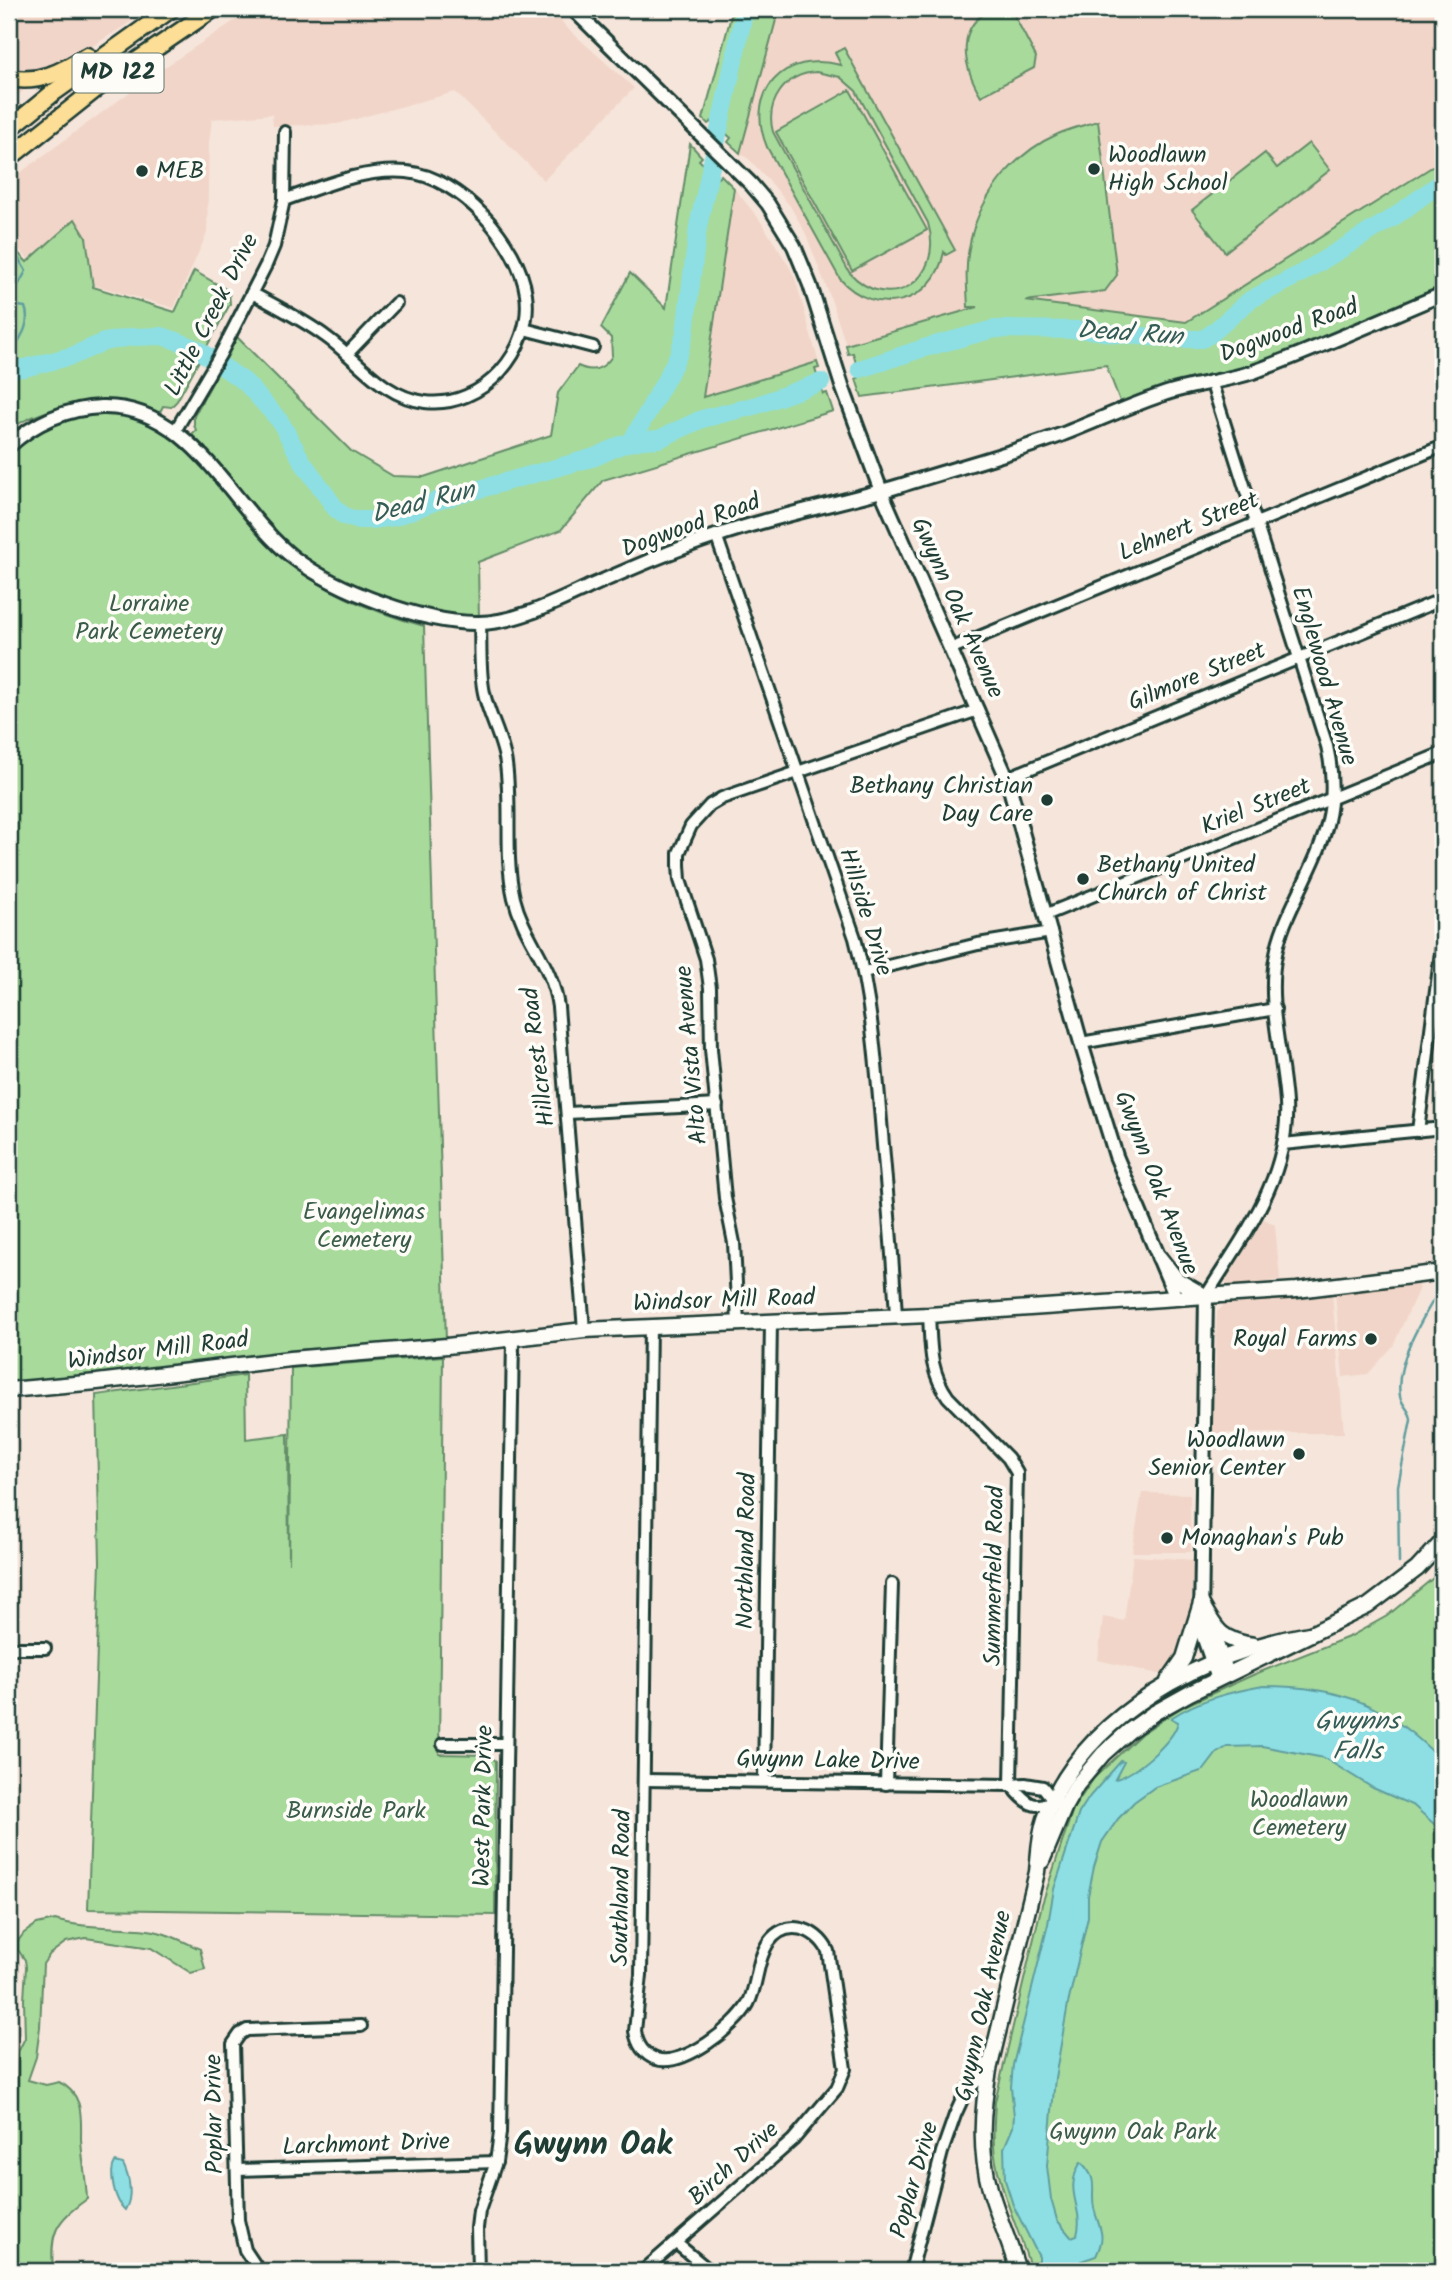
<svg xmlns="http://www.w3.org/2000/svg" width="1452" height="2280" viewBox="0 0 1452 2280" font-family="Kalam,sans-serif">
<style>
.built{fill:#f1d5c8}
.green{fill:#a8da9c;stroke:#648c68;stroke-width:2;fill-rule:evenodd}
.water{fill:#8ddfe4;stroke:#619e9e;stroke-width:2}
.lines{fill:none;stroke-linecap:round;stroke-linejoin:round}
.stream{stroke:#619e9e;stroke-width:2.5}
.river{stroke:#8ddfe4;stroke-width:18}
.minor-casing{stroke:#1f3d34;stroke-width:16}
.tertiary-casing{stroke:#1f3d34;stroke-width:18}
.secondary-casing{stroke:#1f3d34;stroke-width:19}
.primary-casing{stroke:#1f3d34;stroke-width:21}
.minor{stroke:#fdfcf7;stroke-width:10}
.tertiary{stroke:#fdfcf7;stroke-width:12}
.secondary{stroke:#fdfcf7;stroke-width:14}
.primary{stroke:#fcde96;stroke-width:16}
.poi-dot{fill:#1f3d34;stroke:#fdfcf7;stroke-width:2.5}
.labels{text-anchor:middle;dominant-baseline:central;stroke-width:7;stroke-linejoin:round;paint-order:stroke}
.shield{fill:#fdfcf7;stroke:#62766e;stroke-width:2}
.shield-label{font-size:23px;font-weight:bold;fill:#1f3d34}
.poi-label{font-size:24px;fill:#1f3d34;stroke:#fdfcf7;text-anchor:start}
.street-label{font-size:24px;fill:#1f3d34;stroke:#fdfcf7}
.park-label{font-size:24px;fill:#3a5c49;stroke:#fdfcf7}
.water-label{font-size:26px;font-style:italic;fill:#355d57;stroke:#fdfcf7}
.district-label{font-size:32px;font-weight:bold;fill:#1f3d34;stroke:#fdfcf7}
</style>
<rect width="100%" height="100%" fill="#f6e5db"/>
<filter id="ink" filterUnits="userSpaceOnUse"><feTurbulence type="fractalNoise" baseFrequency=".0143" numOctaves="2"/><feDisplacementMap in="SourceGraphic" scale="14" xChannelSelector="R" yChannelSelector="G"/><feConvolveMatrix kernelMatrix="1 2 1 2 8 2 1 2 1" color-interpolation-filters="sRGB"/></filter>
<g filter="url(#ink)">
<!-- built -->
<g class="built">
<polygon points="9,9 151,9 28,87 9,102"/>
<polygon points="252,9 552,9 566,27 634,88 544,180 455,92 337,124 273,126 272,114 212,119 209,142 207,233 174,308 94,285 87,237 75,219 28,259 9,238 9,181 153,75"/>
<polygon points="779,9 1443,9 1443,160 1186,322 1005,299 846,345 830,296 805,232 790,206 772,184 750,160 740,153"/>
<polygon points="734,188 759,219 789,266 795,278 818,360 817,362 703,397"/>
<polygon points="1264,1219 1275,1225 1280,1280 1228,1287 1225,1279"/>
<polygon points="1418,1285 1419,1288 1393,1346 1368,1374 1343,1377 1335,1293"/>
<polygon points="1332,1293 1344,1433 1213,1433 1217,1312 1224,1305"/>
<polygon points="1142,1493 1190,1494 1191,1552 1132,1552"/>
<polygon points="1133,1556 1194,1560 1190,1617 1174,1662 1163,1675 1098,1660 1103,1617 1124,1621"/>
</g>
<!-- green -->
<g class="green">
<polygon points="733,9 779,9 740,153 728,142 731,138 712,121 708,124 703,119"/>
<path d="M994,9h17l25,48 -2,11 -53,28c-18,-29 -27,-72 13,-87z"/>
<path d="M844,48l111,202 -9,5 -2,-3c-10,54 -70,66 -104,27l-73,-132c-23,-55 17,-97 74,-82l-6,-12zM816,72l24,5 16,14 72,132c17,58 -40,93 -79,49l-76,-140c-8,-30 12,-58 43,-60z"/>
<polygon points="850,90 927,230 852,271 776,132"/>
<path d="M1098,121l19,154 -12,16 -80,10 161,21 257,-162v131l-201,82 -119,36 -17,-44 -244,32 -6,-18 4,-2 -7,-24 -5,1 -2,-9 132,-38h-10c-1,-20 -3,-39 1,-59 8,-48 43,-94 89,-114 13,-6 27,-9 40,-13z"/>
<polygon points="1309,143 1330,170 1225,252 1192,210 1265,153 1277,168"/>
<path d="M690,144l12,13 -3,3 19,18 3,-3 13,13 -31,209 114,-35 2,6 -4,1 8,25 4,-1 6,18 -230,69 -42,50 -83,32 1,60 -52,-5 -120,-50 -120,-128 9,-9 -2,-5v-9l43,-79 114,114 42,25 31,1 127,-42 7,-42 20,-27c14,7 26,3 34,-10l-1,-18 -10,-10 29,-55 36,35z"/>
<path d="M75,219l11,18 7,50 82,25 19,-41 35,20 1,13 -53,97 -6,6 -8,-1 -6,12c-20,-5 -40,-11 -60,-14 -23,-3 -71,11 -88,27v-187l18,18z"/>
<path d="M106,411c13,3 30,3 42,9 56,26 94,102 142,143 37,31 87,50 134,63l22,715 -437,44v-933l11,-10 41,-23z"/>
<polygon points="443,1356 439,1754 488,1755 496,1761 495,1915 88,1909 100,1562 96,1395 245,1375 246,1439 288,1434 289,1563 291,1368"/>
<path d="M1438,1574l5,1v696h-412c-10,-37 -28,-71 -35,-109 -4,-20 -2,-40 -1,-60l47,-198 31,-95 21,-31 47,-44 41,-27 73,-33 96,-38 36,-20z"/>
<path d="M55,1920c30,9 62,6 93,10 18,2 36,12 52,19l5,20 -14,4 -40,-25 -65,-10 -20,4 -16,12 -7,10 -3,63 -4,30 -8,23 18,5 13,-3c25,12 22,34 22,57 1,20 5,40 6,60 -32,23 -37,33 -34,72h-44v-130l8,-38 1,-51 7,-14 -1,-38 2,-33 -1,-7 -7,-10v-9l6,-8 13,-9z"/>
</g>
<!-- water -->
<g class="water">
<path d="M1263,1686c80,0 125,19 180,76v70l-29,-26 -41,-18 -49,-30 -62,-12 -35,1 -10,6 -13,17 -49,17 -21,15 -16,17 -16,23 -8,25 -6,29v21l-20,87 -13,74 -8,88 4,33 6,21 14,17 6,-2c8,-27 -15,-43 4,-73 19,19 9,26 13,46 5,22 13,25 2,48l-15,5 5,10h-47v-14l-26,-52 -8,-25 -1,-32 9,-21 1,-11 -3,-29 2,-22 35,-141 6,-35 25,-76 11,-17 31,-35 3,1 -9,17c19,-4 59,-38 63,-57l-7,-4c28,-19 60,-26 92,-32z"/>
<path d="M115,2162l8,2c7,14 10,33 2,46 -10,-9 -17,-37 -10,-48z"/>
</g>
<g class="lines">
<!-- stream -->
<g class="stream">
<path d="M9,247l3,1 14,23 -12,22 -1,8 5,5 7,1c7,18 -6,33 -16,49"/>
<path d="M1399,1563l-1,-77 13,-66c0,-10 -10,-15 -11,-24 -6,-35 26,-83 43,-112"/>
</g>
<!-- river -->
<g class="river">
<polyline points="9,369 24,368 72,356 104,342 132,337 162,336 180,342 197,349 245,382 280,421 302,461 336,509 344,516 357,520 372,520 394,517 437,501 595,457 623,444 643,440 659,439 702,419 757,405 821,382"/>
<polyline points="860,369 924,348 994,329 1092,330 1116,334 1177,339 1202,339 1211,334 1250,300 1302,273 1394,217 1443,181"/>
<polyline points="631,442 669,374 679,353 685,333 698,227 745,9"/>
</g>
<!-- minor casing -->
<g class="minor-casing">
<g id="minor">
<path d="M252,293c25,14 50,26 73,43 33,23 57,61 100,66 58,7 109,-52 101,-108 -7,-51 -66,-117 -119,-122 -43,-4 -83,14 -123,28"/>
<polyline points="524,329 593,347"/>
<polyline points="347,354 396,303"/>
<polyline points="175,431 220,355 266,265 274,246 284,200 285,132"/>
<path d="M716,535l139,403c18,68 22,137 28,207 5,57 10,114 13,171"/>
<path d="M480,623c1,22 -1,47 4,70 5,24 19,46 22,71 6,44 -2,90 8,134 10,41 38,65 44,109l26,323"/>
<polyline points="950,649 1443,446"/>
<polyline points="1007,778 1443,599"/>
<polyline points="1045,915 1443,753"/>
<polyline points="864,972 978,944 1051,932"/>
<polyline points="1081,1043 1275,1009"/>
<polyline points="568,1113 717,1105"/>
<polyline points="1418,1131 1443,936"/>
<polyline points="1283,1144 1443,1128"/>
<path d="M1206,1296c37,-60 84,-119 80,-193 -3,-49 -20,-100 -10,-149 3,-19 12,-38 20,-55 27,-57 45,-89 31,-153l-116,-365"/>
<path d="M929,1315c2,32 0,55 19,82l60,61 9,15 -6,312"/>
<polyline points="738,1323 734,1243 725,1198 711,1049 710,988 706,959 680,880 679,865 679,853 691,826 710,805 722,798 978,710"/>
<polyline points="9,1648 45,1648"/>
<polyline points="443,1744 506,1744"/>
<polyline points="644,1780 1011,1785 1025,1784 1043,1787 1053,1800 1059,1803"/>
<polyline points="764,1781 771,1322"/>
<polyline points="886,1784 892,1584"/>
<path d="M1011,1785c14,16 22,27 42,15"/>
<polyline points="237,2170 496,2162"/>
<polyline points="676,2243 710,2271"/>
<polyline points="259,2271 245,2250 238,2220 233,2044 240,2034 247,2030 361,2026"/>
<polyline points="478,2271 477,2228 479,2211 496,2162 500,2133 513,1339"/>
<path d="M643,2271l150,-131 44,-52 8,-19 -17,-118c-12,-24 -43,-33 -60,-8 -12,18 -10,42 -20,61 -12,22 -65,64 -92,55 -12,-4 -19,-15 -21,-28l6,-56 9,-649"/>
<polyline points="911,2271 942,2152 955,2115 966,2091 989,2070"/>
</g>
</g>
<!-- tertiary casing -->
<g class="tertiary-casing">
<g id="tertiary">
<polyline points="573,9 751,184 768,204 794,246 810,285 842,386 881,491 1007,778 1081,1043 1116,1156 1176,1298"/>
<path d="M9,446c25,-23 58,-38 93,-39 92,-2 129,102 192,151 43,33 131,66 185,65 39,-1 77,-21 112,-37 41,-18 82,-36 125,-50 60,-21 122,-32 183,-50 53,-17 107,-31 159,-50 34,-13 68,-29 103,-41 30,-11 62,-13 92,-23 64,-23 127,-52 190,-78"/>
<polyline points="1206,1296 1201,1621 1202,1633 1218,1679"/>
<polyline points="1208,1619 1226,1668"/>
</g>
</g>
<!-- secondary casing -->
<g class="secondary-casing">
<g id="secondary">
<polyline points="1159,1257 1177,1280 1205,1296"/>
<polyline points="9,1390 97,1382 290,1359 447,1346 584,1330 929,1315 1206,1296 1297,1290 1443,1272"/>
<path d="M1201,1603c15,27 20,38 53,42"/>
<polyline points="1168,1681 1184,1658 1201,1603"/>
<polyline points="1042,1861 1065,1806 1077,1785 1103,1754 1129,1731 1154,1713 1190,1693 1368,1606 1417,1569 1443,1541"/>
<path d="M1018,2271c-8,-28 -20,-54 -28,-82 -11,-40 -8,-79 -1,-119l48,-198c2,-18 2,-36 8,-53 38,-105 160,-167 264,-185"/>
</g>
</g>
<!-- primary casing -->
<g class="primary-casing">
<g id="primary">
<path d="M9,78c30,6 53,-6 78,-22"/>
<polyline points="9,129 53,93 171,9"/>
<polyline points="9,158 97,88 213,9"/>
</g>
</g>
<!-- minor -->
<use href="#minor" class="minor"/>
<!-- tertiary -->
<use href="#tertiary" class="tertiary"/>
<!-- secondary -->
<use href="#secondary" class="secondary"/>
<!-- primary -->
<use href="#primary" class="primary"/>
</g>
</g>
<!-- markers -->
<g class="poi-dot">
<circle cx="1094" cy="169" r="7"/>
<circle cx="142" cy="171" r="7"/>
<circle cx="1047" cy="800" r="7"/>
<circle cx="1083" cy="879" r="7"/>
<circle cx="1371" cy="1339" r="7"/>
<circle cx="1299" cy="1454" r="7"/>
<circle cx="1167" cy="1538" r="7"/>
</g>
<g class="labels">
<!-- shield labels -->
<rect class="shield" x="72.5" y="53.5" width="91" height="39" rx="5"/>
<g class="shield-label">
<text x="118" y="73">MD 122</text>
</g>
<!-- poi labels -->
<g class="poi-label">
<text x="1108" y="155">Woodlawn<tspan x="1108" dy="28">High School</tspan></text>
<text x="156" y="171">MEB</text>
<text x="1033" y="786" text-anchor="end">Bethany Christian<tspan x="1033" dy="28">Day Care</tspan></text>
<text x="1097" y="865">Bethany United<tspan x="1097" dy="28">Church of Christ</tspan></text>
<text x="1357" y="1339" text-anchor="end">Royal Farms</text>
<text x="1285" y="1440" text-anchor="end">Woodlawn<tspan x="1285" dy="28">Senior Center</tspan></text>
<text x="1181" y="1538">Monaghan's Pub</text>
</g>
<!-- street labels -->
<g class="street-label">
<text transform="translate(212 315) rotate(-63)">Little Creek Drive</text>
<text transform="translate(1289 331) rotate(-20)">Dogwood Road</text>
<text transform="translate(691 526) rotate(-20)">Dogwood Road</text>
<text transform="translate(1189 527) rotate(-22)">Lehnert Street</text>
<text transform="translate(957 608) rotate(66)">Gwynn Oak Avenue</text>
<text transform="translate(1324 676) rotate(74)">Englewood Avenue</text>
<text transform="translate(1197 677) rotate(-22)">Gilmore Street</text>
<text transform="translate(1256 807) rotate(-22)">Kriel Street</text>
<text transform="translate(865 912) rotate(73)">Hillside Drive</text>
<text transform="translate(692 1055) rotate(-95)">Alto Vista Avenue</text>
<text transform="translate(539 1057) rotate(-97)">Hillcrest Road</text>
<text transform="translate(1156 1183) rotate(69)">Gwynn Oak Avenue</text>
<text transform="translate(724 1301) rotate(-2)">Windsor Mill Road</text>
<text transform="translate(158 1351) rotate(-7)">Windsor Mill Road</text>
<text transform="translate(747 1551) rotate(-89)">Northland Road</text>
<text transform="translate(995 1576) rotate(-89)">Summerfield Road</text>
<text transform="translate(828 1761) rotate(1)">Gwynn Lake Drive</text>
<text transform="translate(484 1806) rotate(-89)">West Park Drive</text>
<text transform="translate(622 1888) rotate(-89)">Southland Road</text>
<text transform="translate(984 2006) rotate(-78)">Gwynn Oak Avenue</text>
<text transform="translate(215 2114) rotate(-91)">Poplar Drive</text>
<text transform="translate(366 2145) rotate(-2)">Larchmont Drive</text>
<text transform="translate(734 2164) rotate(-42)">Birch Drive</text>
<text transform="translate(915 2180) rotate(-74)">Poplar Drive</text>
</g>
<!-- park labels -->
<g class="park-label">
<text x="149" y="604">Lorraine<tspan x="149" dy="28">Park Cemetery</tspan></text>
<text x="364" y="1212">Evangelimas<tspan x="364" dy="28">Cemetery</tspan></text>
<text x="1299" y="1800">Woodlawn<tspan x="1299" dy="28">Cemetery</tspan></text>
<text x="356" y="1811">Burnside Park</text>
<text x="1133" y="2132">Gwynn Oak Park</text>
</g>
<!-- water labels -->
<g class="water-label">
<text transform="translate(1130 334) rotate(4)">Dead Run</text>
<text transform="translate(423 503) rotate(-14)">Dead Run</text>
<text x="1357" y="1722">Gwynns<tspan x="1357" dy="30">Falls</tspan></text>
</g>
<!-- district labels -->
<g class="district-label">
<text x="593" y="2145">Gwynn Oak</text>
</g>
</g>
<!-- margin -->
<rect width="1452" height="2280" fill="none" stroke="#fdfcf7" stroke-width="35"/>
<rect x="18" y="18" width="1417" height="2245" fill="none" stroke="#1f3d34" stroke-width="2.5" filter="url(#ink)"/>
</svg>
